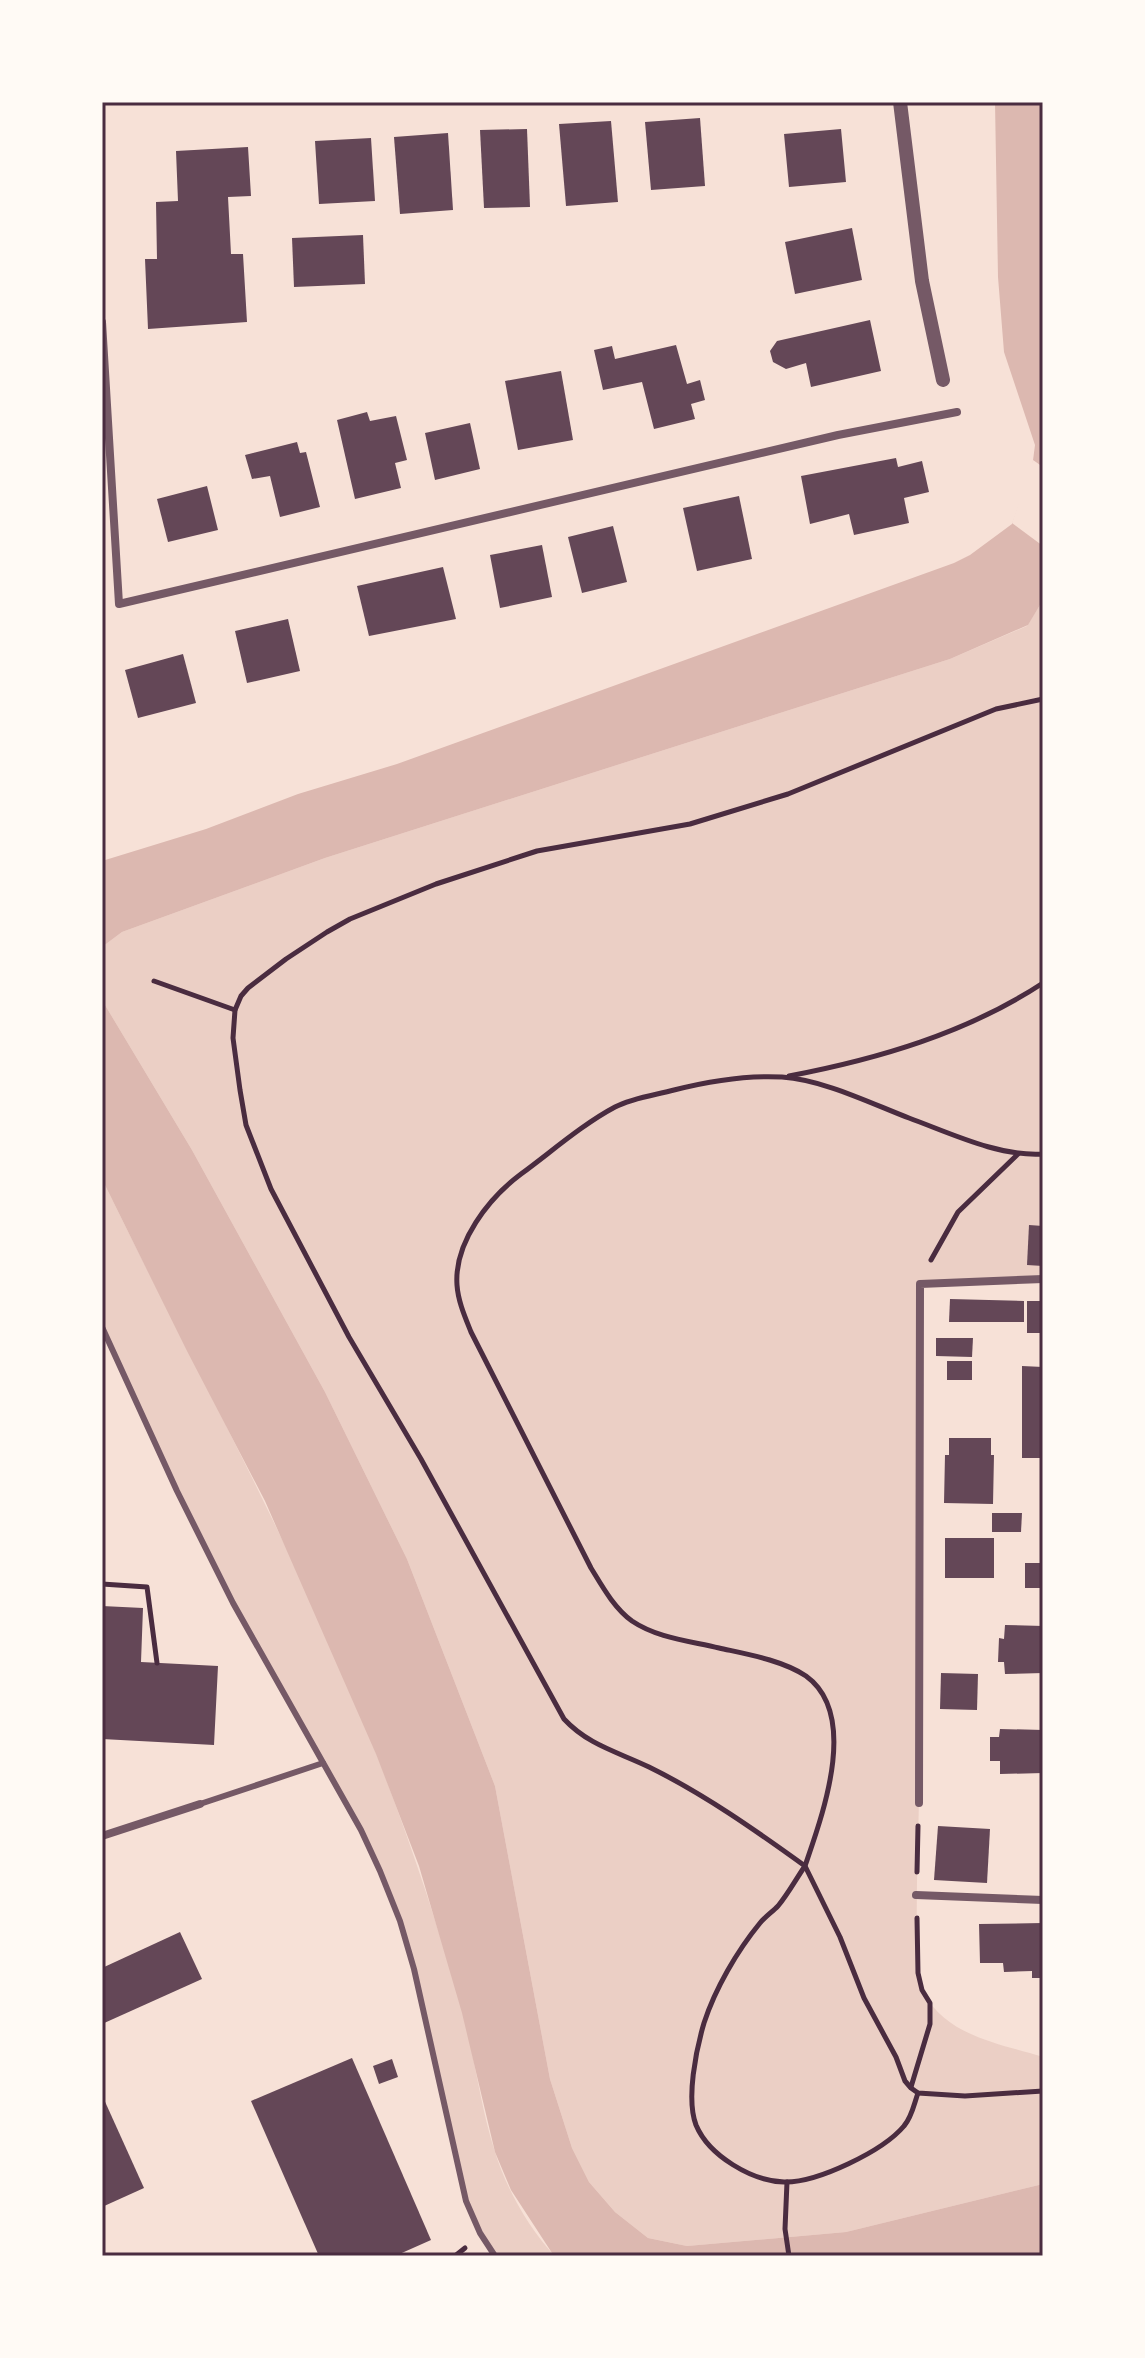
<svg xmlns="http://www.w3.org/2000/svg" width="1145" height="2358" viewBox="0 0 1145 2358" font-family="'Exo 2',sans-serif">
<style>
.green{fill:#ebcfc5}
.water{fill:#dcb8b0}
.pier{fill:#f7e1d7}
.building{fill:#644757}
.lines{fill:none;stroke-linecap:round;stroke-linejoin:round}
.path{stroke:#4a2c40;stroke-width:5}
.service{stroke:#755966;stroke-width:6}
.minor{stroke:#755966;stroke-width:8}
.tertiary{stroke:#755966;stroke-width:14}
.neatline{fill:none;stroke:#4a2c40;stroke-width:3}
</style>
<rect width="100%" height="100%" fill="#f7e1d7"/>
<!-- green -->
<g class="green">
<path d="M1043,600v680l-123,4c0,172 1,344 -1,516 -1,46 -3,93 -2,139 1,18 -1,38 7,54 22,43 77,51 119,64v127l-197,48 -159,14 -39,-8 -33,-26 -26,-30 -17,-34 -22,-69 -55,-293 -88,-227 -82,-167 -133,-242 -90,-150v-53l20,-15 203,-74 625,-199 77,-33z"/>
<path d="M102,1179c94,192 198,379 276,579 32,83 60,167 84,252 13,47 18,96 33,142 11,36 34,77 60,104h-60l-29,-55 -52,-233 -34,-97 -147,-268 -131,-276z"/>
</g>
<!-- water -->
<g class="water">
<polygon points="995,102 1043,102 1043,600 1028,625 950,659 325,858 122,932 102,947 102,861 206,829 298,794 397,764 954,563 970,555 1012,524 1032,468 1035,445 1004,352 998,277"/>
<polygon points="102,1000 192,1150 325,1392 407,1559 495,1786 550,2079 572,2148 589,2182 615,2212 648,2238 687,2246 846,2232 1043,2184 1043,2256 555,2256 552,2253 511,2190 495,2152 462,2013 419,1866 376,1754 265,1501 187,1351 102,1179"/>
</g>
<!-- pier -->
<polygon class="pier" points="1033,460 1043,467 1043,546 1012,523"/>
<!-- building -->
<g class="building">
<polygon points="700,118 705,186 651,190 645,122"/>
<polygon points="611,121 618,202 566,206 559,124"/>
<polygon points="527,129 530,207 484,208 480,130"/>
<polygon points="841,129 846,182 789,187 784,134"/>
<polygon points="448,133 453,210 400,214 394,137"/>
<polygon points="371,138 375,201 319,204 315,141"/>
<polygon points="248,147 251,196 228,197 231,254 243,254 247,322 148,329 145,259 157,259 156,202 178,201 176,151"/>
<polygon points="852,228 862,280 795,294 785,242"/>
<polygon points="363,235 365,284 294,287 292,238"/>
<polygon points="870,320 881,371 811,387 806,363 786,369 773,362 770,351 777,341"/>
<polygon points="676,345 687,384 700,380 705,400 691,404 695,419 654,429 642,382 603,390 594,350 612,346 615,359"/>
<polygon points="561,371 573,440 518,450 505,381"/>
<polygon points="367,412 370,421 396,416 407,460 395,463 401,488 355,499 337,420"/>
<polygon points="470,423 480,469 435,480 425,433"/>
<polygon points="297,442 300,453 306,452 320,507 280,517 270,476 252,479 245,455"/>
<polygon points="896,458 898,467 922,461 929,492 904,498 909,523 854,535 849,514 810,524 801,476"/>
<polygon points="207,486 218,530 168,542 157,499"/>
<polygon points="739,496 752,559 697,571 683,508"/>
<polygon points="613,526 627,582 582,593 568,537"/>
<polygon points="542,545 552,597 500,608 490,555"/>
<polygon points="443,567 456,619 369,636 357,586"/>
<polygon points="288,619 300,671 247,683 235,631"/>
<polygon points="183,654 196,703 138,718 125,670"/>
<polygon points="1029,1225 1043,1226 1043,1266 1027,1265"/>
<polygon points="950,1299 1024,1301 1024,1322 949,1322"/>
<rect x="1027" y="1301" width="16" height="32"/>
<polygon points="936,1338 973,1338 972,1357 936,1356"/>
<rect x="947" y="1361" width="25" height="19"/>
<polygon points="1022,1366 1043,1367 1043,1458 1022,1458"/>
<polygon points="949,1438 991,1438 991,1455 994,1455 993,1504 944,1503 945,1455 949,1455"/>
<polygon points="992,1513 1022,1513 1021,1532 992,1532"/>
<rect x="945" y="1538" width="49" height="40"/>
<rect x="1025" y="1563" width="17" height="25"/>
<polygon points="102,1606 143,1608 141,1662 218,1666 214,1745 102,1739"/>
<polygon points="1005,1625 1043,1626 1043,1673 1005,1674 1004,1662 998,1662 999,1638 1004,1639"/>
<polygon points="941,1673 978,1674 977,1710 940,1709"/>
<polygon points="1000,1729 1043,1730 1043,1773 1000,1774 1000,1761 990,1761 990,1737 999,1737"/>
<polygon points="938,1826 990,1829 987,1883 934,1880"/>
<polygon points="1043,1923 1043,1978 1032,1978 1032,1971 1004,1972 1003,1963 980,1963 979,1924"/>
<polygon points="180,1932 202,1979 102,2024 102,1968"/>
<polygon points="352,2058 431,2240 395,2256 319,2256 251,2101"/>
<polygon points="392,2059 398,2077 379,2084 373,2066"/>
<polygon points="102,2095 144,2188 102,2207"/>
</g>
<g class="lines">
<!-- path -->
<g class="path">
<polyline points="154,981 235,1010"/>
<path d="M789,1076c89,-17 178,-43 254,-93"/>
<path d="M1043,1154c-44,3 -93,-21 -134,-36 -39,-15 -85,-38 -127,-41 -37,-2 -73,4 -108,13 -19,5 -42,8 -59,17 -32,17 -64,45 -94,67 -32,24 -67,68 -64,111 1,16 8,32 14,47l120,236c11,18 23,40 41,53 25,17 58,20 87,27 27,6 63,12 87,28 54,39 16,140 -1,190l35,71 24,61 32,59 9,24 6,7 7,5 47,3 78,-5"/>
<polyline points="931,1260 958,1212 1018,1154"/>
<polyline points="102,1584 147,1587 157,1663"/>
<polyline points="917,1872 918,1826"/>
<polyline points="911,2087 930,2024 930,2003 922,1990 918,1973 917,1918"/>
<path d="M918,2093c-4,11 -6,24 -14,33 -21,25 -87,57 -120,56 -32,-1 -75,-26 -88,-57 -10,-26 0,-75 8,-102 11,-34 33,-72 56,-100 5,-6 12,-11 18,-17 10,-12 18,-27 27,-40 -50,-36 -101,-72 -156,-99 -31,-15 -61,-22 -85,-48l-143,-260 -72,-122 -78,-148 -25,-64 -6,-35 -7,-52 2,-28 6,-14 7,-8 38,-29 41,-27 23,-13 86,-35 101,-33 153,-27 98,-30 208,-85 47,-10"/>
<polyline points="787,2182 785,2229 789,2256"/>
<polyline points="455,2256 465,2248"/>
</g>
<!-- service -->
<g class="service">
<polyline points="102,1327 177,1491 233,1603 361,1830 380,1871 400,1921 414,1969 466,2201 480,2233 495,2256"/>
<polyline points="200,1804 323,1763"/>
</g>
<!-- minor -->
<g class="minor">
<polyline points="102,322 119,604 838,435 957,412"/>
<polyline points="919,1803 920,1284 1043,1279"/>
<polyline points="102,1836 200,1804"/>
<polyline points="916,1895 1043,1900"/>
</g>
<!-- tertiary -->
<polyline class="tertiary" points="900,102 922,281 943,380"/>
</g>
<!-- border -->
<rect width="1145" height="2358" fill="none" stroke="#fffaf5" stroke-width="208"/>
<rect x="104" y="104" width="937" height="2150" class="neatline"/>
</svg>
